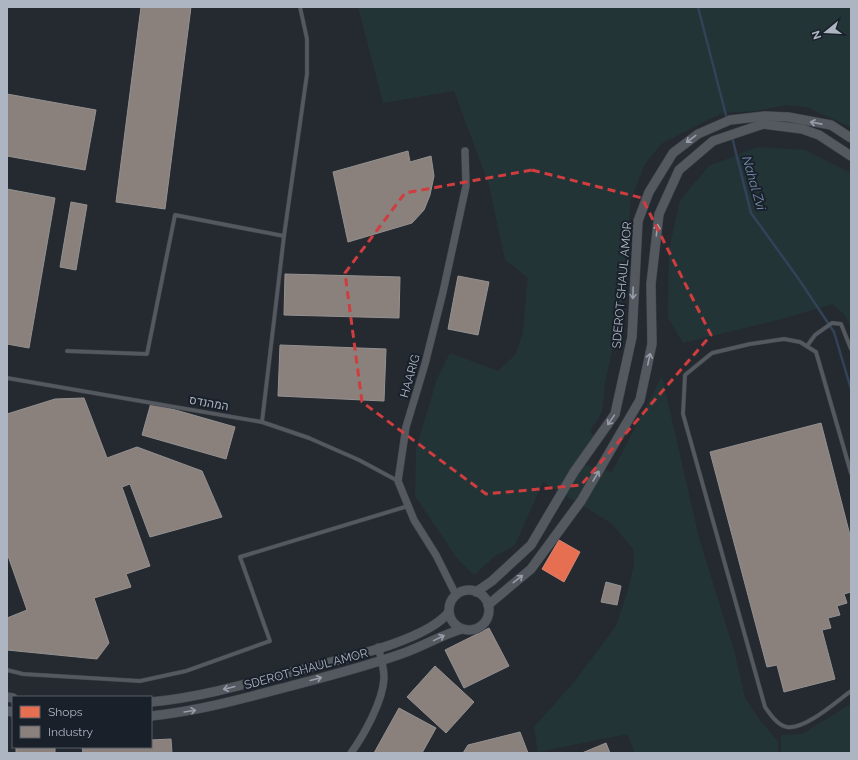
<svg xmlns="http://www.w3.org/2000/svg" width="858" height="760" viewBox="0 0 858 760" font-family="Raleway,Heebo,sans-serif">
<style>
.green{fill:#233436}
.shops{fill:#e76f51;stroke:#d68473}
.industry{fill:#8a817c;stroke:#949191}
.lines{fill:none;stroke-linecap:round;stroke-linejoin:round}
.stream{stroke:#324258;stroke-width:2.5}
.service-casing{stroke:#42464b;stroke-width:4.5}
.minor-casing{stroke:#42464b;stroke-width:8}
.tertiary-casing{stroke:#42464b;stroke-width:10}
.service{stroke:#54585f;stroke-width:3.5}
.minor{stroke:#54585f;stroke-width:7}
.tertiary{stroke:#54585f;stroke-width:9}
.oneway{stroke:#979eaa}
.marked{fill:none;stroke:#d03d3f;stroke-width:3;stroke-dasharray:8 5;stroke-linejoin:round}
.labels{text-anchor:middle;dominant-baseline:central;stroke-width:4;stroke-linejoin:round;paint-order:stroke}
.street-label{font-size:12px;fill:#adb5c3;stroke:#19202a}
.water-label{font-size:13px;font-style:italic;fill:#758daa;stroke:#19202a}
</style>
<rect width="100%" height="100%" fill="#252a30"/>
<!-- green -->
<g class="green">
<path d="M358,7h493v120l-45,-20 -20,-2 -31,6 -33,2 -61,31 -16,20 -14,35 -10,108 -16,76 -3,29 -12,19 4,5 -9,29 27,7 50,-96 37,162 36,116 10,44 16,24 17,19v12h-143l-8,-19 -89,18 -4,-25 41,-46 41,-55 12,-35 6,-27 -1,-15 -22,-26 -68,-41 -28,63 -20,11 -21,19 -18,-18 -41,-61 1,-47 21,-70 13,-26 48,18c6,-6 16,-13 19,-21 10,-21 7,-49 11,-72l-23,-18 -16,-75 -35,-94 -71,12z"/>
<polygon points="757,147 805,150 851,173 851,327 844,314 833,304 785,318 683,343 668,318 669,250 680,200 709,166"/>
<polygon points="851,704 851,753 781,753 781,735 802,734"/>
</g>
<!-- shops -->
<polygon class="shops" points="559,540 580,552 564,582 542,569"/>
<!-- industry -->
<g class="industry">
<polygon points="141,7 191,7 165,209 116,202"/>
<polygon points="7,94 96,110 85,170 7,156"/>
<polygon points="408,151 410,162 431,156 434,176 430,195 424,210 412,223 348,242 333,172"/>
<polygon points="7,189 55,198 29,348 7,344"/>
<polygon points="71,202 87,205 76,270 60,267"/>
<polygon points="285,274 400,277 399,318 284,315"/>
<polygon points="458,276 489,282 478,335 448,329"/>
<polygon points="280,345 386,349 384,401 278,396"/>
<polygon points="84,398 107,458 137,447 202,471 222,517 150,537 130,484 122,487 150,566 126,574 131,587 94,598 109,643 97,659 7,650 7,618 27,610 7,553 7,414 55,399"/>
<polygon points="151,403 235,427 226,459 142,435"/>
<polygon points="821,423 851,539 851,592 844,594 847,603 837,606 840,615 828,618 831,628 822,630 835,679 784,692 777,665 767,667 710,452"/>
<polygon points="606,582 621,586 617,605 601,602"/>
<polygon points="489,628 509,666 464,688 445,650"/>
<polygon points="435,666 474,702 446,733 407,697"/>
<polygon points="399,708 436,728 422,753 374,753"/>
<polygon points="520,732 528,753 463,753 468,745"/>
<polygon points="171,739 172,753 83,753 82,747 151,747 151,740"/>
<polygon points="606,743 610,753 582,753"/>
<rect x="16" y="747" width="39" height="6"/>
</g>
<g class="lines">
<!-- stream -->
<g class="stream">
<polyline points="698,7 727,119"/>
<polyline points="732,137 751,213 798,278 834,332 851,389"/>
</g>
<!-- service casing -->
<g class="service-casing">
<g id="service">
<polyline points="807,346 815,335 832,323 841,324 851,349"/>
<polyline points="67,351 147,354 175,215 284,236"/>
<polyline points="7,378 262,422 309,438 359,460 398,481"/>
<polyline points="262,422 284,236 307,74 307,39 300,7"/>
<path d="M851,473l-35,-121 -16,-10 -16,-3 -34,5 -38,9 -27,22 -2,39 82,293c5,7 12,18 22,20 18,3 50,-26 64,-36"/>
<polyline points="7,670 23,674 140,681 186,671 270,641 240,557 408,506"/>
</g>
</g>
<!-- minor casing -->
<g class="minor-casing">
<g id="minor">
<polyline points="456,595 436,555 414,520 398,481 406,427 425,364 443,292 466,186 465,151"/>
<path d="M351,753c13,-18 32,-52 33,-75 0,-10 -3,-21 -6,-31"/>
</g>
</g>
<!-- tertiary casing -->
<g class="tertiary-casing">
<g id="tertiary">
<circle cx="469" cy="610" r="20"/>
<polyline points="476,592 492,581 531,545 574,472 615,414 632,337 638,221 649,192 673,153 698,134 730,120 765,116 788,117 831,125 851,138"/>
<polyline points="488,605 531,569 553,539 581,501 640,400 652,344 651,284 659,214 679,170 713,141 763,124 802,129 819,135 851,156"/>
<polyline points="7,697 13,698"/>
<path d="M151,702c52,-5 102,-20 152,-33 37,-10 122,-27 146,-57"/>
<polyline points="7,711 13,712"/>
<path d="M151,716c47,-5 91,-17 136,-29 38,-10 77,-20 114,-33 21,-7 40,-19 61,-25"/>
</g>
</g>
<!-- service -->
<use href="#service" class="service"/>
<!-- minor -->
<use href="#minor" class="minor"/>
<!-- tertiary -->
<use href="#tertiary" class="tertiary"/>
</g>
<!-- one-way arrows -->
<defs><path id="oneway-shaft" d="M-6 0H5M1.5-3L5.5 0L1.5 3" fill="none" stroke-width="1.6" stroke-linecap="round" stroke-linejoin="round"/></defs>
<g class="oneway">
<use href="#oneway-shaft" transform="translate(816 123) rotate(-169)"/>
<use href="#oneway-shaft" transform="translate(691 139) rotate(143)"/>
<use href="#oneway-shaft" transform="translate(657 230) rotate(-83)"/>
<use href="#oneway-shaft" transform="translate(633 293) rotate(92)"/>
<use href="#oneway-shaft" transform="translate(649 359) rotate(-78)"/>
<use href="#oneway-shaft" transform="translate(611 420) rotate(125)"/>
<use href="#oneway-shaft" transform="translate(596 476) rotate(-59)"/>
<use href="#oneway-shaft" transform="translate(518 579) rotate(-38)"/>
<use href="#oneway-shaft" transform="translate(439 638) rotate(-26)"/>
<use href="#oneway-shaft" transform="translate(316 679) rotate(-15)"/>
<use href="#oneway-shaft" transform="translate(229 688) rotate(166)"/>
<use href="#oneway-shaft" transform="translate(190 711) rotate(-9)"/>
</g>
<!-- marked area -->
<path class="marked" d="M532,170l110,28 69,137 -130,150 -95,9 -124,-92 -17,-129 60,-80z"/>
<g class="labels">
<!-- street labels -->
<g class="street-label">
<text transform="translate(622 285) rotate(-85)">SDEROT SHAUL AMOR</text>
<text transform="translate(410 376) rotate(-74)">HAARIG</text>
<text transform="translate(209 403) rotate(10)">המהנדס</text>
<text transform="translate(306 669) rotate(-15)">SDEROT SHAUL AMOR</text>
</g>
<!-- water labels -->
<g class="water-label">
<text transform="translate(754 183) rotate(74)">Nahal Zvi</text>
</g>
</g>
<!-- border -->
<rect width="858" height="760" fill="none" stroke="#adb5c3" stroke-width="16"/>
<!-- legend -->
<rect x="12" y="696" width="140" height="52" fill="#19202a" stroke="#545c67"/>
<rect x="20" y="706" width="20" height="12" fill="#e76f51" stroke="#545c67"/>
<text x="48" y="716" font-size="12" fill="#adb5c3">Shops</text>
<rect x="20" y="726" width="20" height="12" fill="#8a817c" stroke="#545c67"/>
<text x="48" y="736" font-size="12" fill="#adb5c3">Industry</text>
<!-- north arrow -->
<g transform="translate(826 32) rotate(252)" stroke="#19202a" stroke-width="3" paint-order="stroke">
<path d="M0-3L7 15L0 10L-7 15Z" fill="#adb5c3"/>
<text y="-6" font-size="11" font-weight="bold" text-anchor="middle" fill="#adb5c3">N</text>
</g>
</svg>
